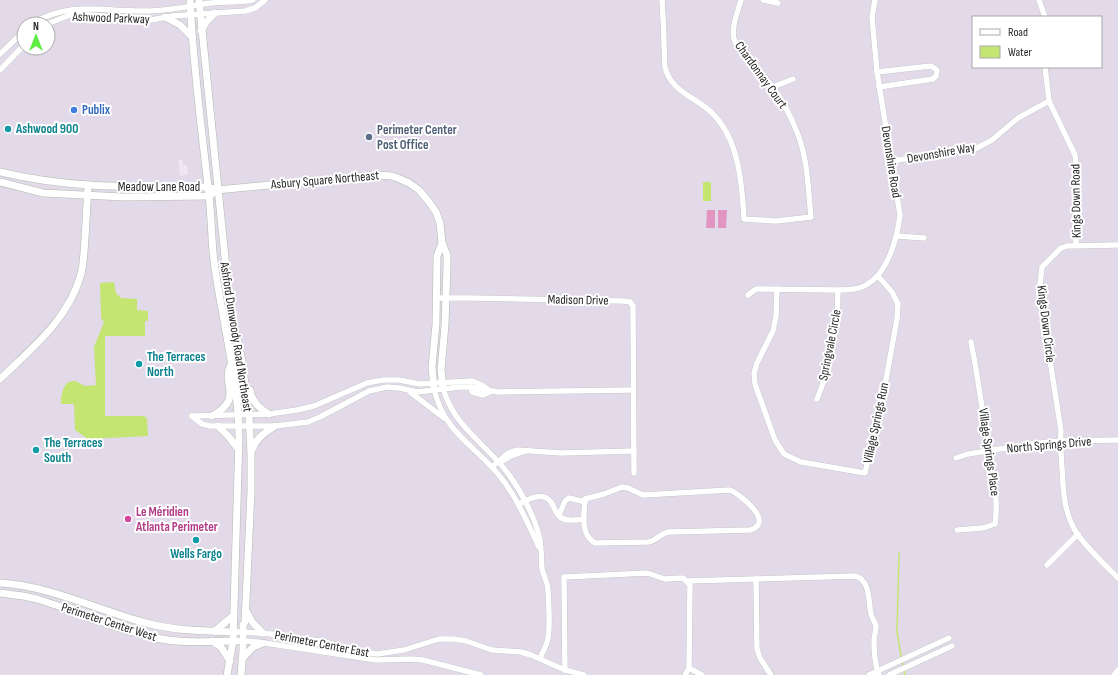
<svg xmlns="http://www.w3.org/2000/svg" width="1118" height="675" viewBox="0 0 1118 675" font-family="'Sofia Sans Condensed',sans-serif">
<style>
.pitch{fill:#e395c1}
.plaza{fill:#eee7f1}
.water{fill:#c4e572}
.lines{fill:none;stroke-linecap:round;stroke-linejoin:round}
.stream{stroke:#c4e572;stroke-width:1.5}
.street-casing{stroke:#b0baad;stroke-width:6}
.secondary-casing{stroke:#b0baad;stroke-width:8}
.street{stroke:#fff;stroke-width:5.5}
.secondary{stroke:#fff;stroke-width:7}
.shop-dot{fill:#3f7fe0;stroke:#fff;stroke-width:1.5}
.culture-dot{fill:#0f9aa8;stroke:#fff;stroke-width:1.5}
.service-dot{fill:#5c6f8a;stroke:#fff;stroke-width:1.5}
.hotel-dot{fill:#d1479c;stroke:#fff;stroke-width:1.5}
.labels{text-anchor:middle;dominant-baseline:central;stroke-width:4;stroke-linejoin:round;paint-order:stroke}
.street-label{font-size:13px;fill:#272727;stroke:#fff}
.shop-label{font-size:13px;font-weight:bold;fill:#366cbe;stroke:#fff;text-anchor:start}
.culture-label{font-size:13px;font-weight:bold;fill:#0d838f;stroke:#fff;text-anchor:start}
.service-label{font-size:13px;font-weight:bold;fill:#4e5e75;stroke:#fff;text-anchor:start}
.hotel-label{font-size:13px;font-weight:bold;fill:#b23c85;stroke:#fff;text-anchor:start}
</style>
<rect width="100%" height="100%" fill="#e2d9e9"/>
<!-- pitch -->
<g class="pitch">
<polygon points="707,210 715,210 715,228 706,228"/>
<polygon points="718,210 727,210 726,228 718,228"/>
</g>
<!-- plaza -->
<polygon class="plaza" points="178,160 183,160 183,165 187,165 188,174 180,176"/>
<!-- water -->
<g class="water">
<rect x="703" y="182" width="8" height="19"/>
<path d="M114,282l2,11 5,5 16,1v11l11,1v10h-3v15h-40v80h39l3,2 1,18 -60,3 -13,-9 -1,-26h-13c0,-8 2,-24 13,-23 4,0 6,3 9,4 3,2 9,0 13,0l-2,-38 10,-25 -3,-4 -1,-35z"/>
</g>
<g class="lines">
<!-- stream -->
<g class="stream">
<polyline points="899,553 897,632 903,667"/>
<polyline points="904,670 905,675"/>
</g>
<!-- street casing -->
<g class="street-casing">
<g id="street">
<path d="M662,0c1,15 2,31 2,46 1,7 0,15 1,21 5,24 32,31 47,46 27,26 30,71 32,106l32,2 35,-4c-3,-28 -3,-58 -14,-85 -6,-15 -14,-32 -25,-46 -11,-14 -32,-30 -38,-47 -3,-12 4,-28 7,-39"/>
<polyline points="763,0 778,3"/>
<polyline points="1039,0 1045,17"/>
<path d="M31,24c42,-24 70,-12 116,-13 19,0 38,-4 57,-7 16,-3 33,-1 49,-4"/>
<polyline points="47,24 70,15 79,14 151,20 172,16 245,11 255,8 265,0"/>
<polyline points="0,54 24,31"/>
<polyline points="1045,67 1049,101 1075,155 1076,166 1076,245"/>
<polyline points="0,70 24,45"/>
<polyline points="877,72 931,66 937,70 936,76 933,79 879,87"/>
<polyline points="773,87 793,79"/>
<polyline points="891,161 975,149 992,140 1018,118 1049,101"/>
<polyline points="897,236 924,238"/>
<path d="M1118,245l-51,1 -6,2 -19,19 -2,18 2,24 19,122c-1,12 0,24 1,37 1,23 2,47 16,67 12,16 26,29 40,43"/>
<polyline points="777,289 776,316 773,331 757,363 754,373 755,384 775,440 784,454 801,462 865,473 885,385 897,319 898,304 892,292 878,276"/>
<path d="M748,295l8,-6 82,1c9,0 20,0 28,-5 22,-12 31,-46 34,-70l-23,-143 -5,-55 3,-17"/>
<polyline points="437,298 472,298 623,301 630,302 633,306 634,473"/>
<polyline points="471,387 472,392 483,395 490,392"/>
<path d="M443,388c10,36 37,52 60,79 14,17 31,47 36,69 3,11 2,22 3,33 1,5 4,10 5,15 2,9 3,45 1,54 -1,7 -5,13 -8,20"/>
<path d="M434,389c10,43 39,55 64,85 18,21 29,48 41,73"/>
<polyline points="410,392 444,418"/>
<path d="M817,399c14,-34 21,-72 21,-109"/>
<polyline points="192,416 202,424 210,426 275,426 308,422 320,417 369,391 387,387 400,388 417,392 460,387 471,387 498,392 633,390"/>
<polyline points="192,416 269,414 297,410 314,406 367,383 383,380 399,380 420,384 472,381 482,385 490,391"/>
<polyline points="956,458 968,454 1031,444 1060,441 1118,440"/>
<polyline points="501,462 511,456 526,451"/>
<polyline points="492,467 508,453 517,450 561,453 634,451"/>
<path d="M622,487l6,1 15,7 87,-5c10,4 46,33 20,40l-81,2c-9,1 -12,9 -21,10l-53,1c-15,-8 -11,-30 -10,-44l19,-5z"/>
<path d="M521,503c9,-5 22,-11 30,-1 3,4 4,10 8,14 6,6 17,4 25,3"/>
<polyline points="559,515 565,501 569,498 585,502"/>
<path d="M957,530l26,-2 12,-4c4,-26 -3,-54 -7,-79 -6,-34 -10,-69 -17,-103"/>
<polyline points="1047,565 1078,534"/>
<polyline points="756,579 757,649 760,658 771,675"/>
<path d="M686,581l170,-5c15,6 12,25 15,38 1,4 4,8 5,12 0,5 -2,10 -2,15 0,12 1,24 5,34"/>
<polyline points="243,632 271,634 326,642 351,650 377,654 404,650 439,639 454,639 466,641 492,650 521,652 531,655 565,670 584,675"/>
<polyline points="243,641 258,642 376,660 412,659 423,660 481,675"/>
<polyline points="305,648 314,646 319,641"/>
<polyline points="689,668 702,675"/>
<polyline points="565,670 564,577 647,573 665,579 683,578 690,585 689,668 685,675"/>
<polyline points="869,675 949,638"/>
<polyline points="889,675 952,646"/>
<polyline points="1114,675 1118,670"/>
</g>
</g>
<!-- secondary casing -->
<g class="secondary-casing">
<g id="secondary">
<path d="M190,0c3,66 12,131 19,196 3,24 2,48 6,72 8,56 23,111 24,168l-6,205 -6,34"/>
<polyline points="199,0 230,307 242,361 249,415 251,455 251,491 245,622 243,625 243,650 241,675"/>
<polyline points="165,17 180,25 192,37"/>
<polyline points="201,31 207,21 215,13"/>
<path d="M0,172c69,17 137,15 208,15l9,3 160,-15 15,1 8,3 9,4 10,7 10,12 7,10 4,11 2,20 5,12v11l-2,59 -4,45 2,18"/>
<polyline points="0,182 43,193 123,197 209,196 212,194"/>
<path d="M0,379c32,-31 69,-60 81,-105 3,-12 3,-24 4,-36 1,-18 2,-35 3,-52"/>
<polyline points="434,389 432,367 436,324 437,256 442,243"/>
<path d="M250,390c2,12 9,18 19,24"/>
<path d="M212,416c34,-19 7,-33 20,-53"/>
<polyline points="218,426 228,436 239,450"/>
<path d="M252,450c3,-11 13,-18 23,-24"/>
<path d="M0,583c51,3 97,27 146,40 30,8 61,8 91,9"/>
<path d="M0,593l23,3 14,3c40,12 79,31 120,39 26,6 53,3 80,3"/>
<polyline points="246,611 253,623 263,633"/>
<polyline points="215,631 234,615"/>
<polyline points="212,641 221,647 230,661"/>
<polyline points="243,658 253,647 263,643"/>
</g>
</g>
<!-- street -->
<use href="#street" class="street"/>
<!-- secondary -->
<use href="#secondary" class="secondary"/>
</g>
<!-- markers -->
<circle class="shop-dot" cx="74" cy="110" r="4"/>
<g class="culture-dot">
<circle cx="8" cy="129" r="4"/>
<circle cx="139" cy="364" r="4"/>
<circle cx="36" cy="450" r="4"/>
<circle cx="196" cy="540" r="4"/>
</g>
<circle class="service-dot" cx="369" cy="137" r="4"/>
<circle class="hotel-dot" cx="128" cy="519" r="4"/>
<g class="labels">
<!-- street labels -->
<g class="street-label">
<text transform="translate(111 18) rotate(2)">Ashwood Parkway</text>
<text transform="translate(761 75) rotate(54)">Chardonnay Court</text>
<text transform="translate(941 153) rotate(-10)">Devonshire Way</text>
<text transform="translate(891 162) rotate(81)">Devonshire Road</text>
<text transform="translate(325 180) rotate(-5)">Asbury Square Northeast</text>
<text x="159" y="187">Meadow Lane Road</text>
<text transform="translate(1076 201) rotate(-91)">Kings Down Road</text>
<text transform="translate(578 300) rotate(1)">Madison Drive</text>
<text transform="translate(1046 324) rotate(83)">Kings Down Circle</text>
<text transform="translate(236 337) rotate(81)">Ashford Dunwoody Road Northeast</text>
<text transform="translate(830 345) rotate(-79)">Springvale Circle</text>
<text transform="translate(876 423) rotate(-78)">Village Springs Run</text>
<text transform="translate(1049 445) rotate(-5)">North Springs Drive</text>
<text transform="translate(989 452) rotate(82)">Village Springs Place</text>
<text transform="translate(109 622) rotate(18)">Perimeter Center West</text>
<text transform="translate(322 644) rotate(11)">Perimeter Center East</text>
</g>
<!-- shop labels -->
<g class="shop-label">
<text x="82" y="110">Publix</text>
</g>
<!-- culture labels -->
<g class="culture-label">
<text x="16" y="129">Ashwood 900</text>
<text x="147" y="357">The Terraces<tspan x="147" dy="15">North</tspan></text>
<text x="44" y="443">The Terraces<tspan x="44" dy="15">South</tspan></text>
<text x="196" y="554" text-anchor="middle">Wells Fargo</text>
</g>
<!-- service labels -->
<g class="service-label">
<text x="377" y="130">Perimeter Center<tspan x="377" dy="15">Post Office</tspan></text>
</g>
<!-- hotel labels -->
<g class="hotel-label">
<text x="136" y="512">Le Méridien<tspan x="136" dy="15">Atlanta Perimeter</tspan></text>
</g>
</g>
<!-- legend -->
<rect x="972" y="16" width="130" height="52" fill="#ffffff" stroke="#a9a9a9"/>
<rect x="980" y="29" width="20" height="6" fill="#ffffff" stroke="#a9a9a9"/>
<text x="1008" y="36" font-size="12" fill="#272727">Road</text>
<rect x="980" y="46" width="20" height="12" fill="#c4e572" stroke="#a9a9a9"/>
<text x="1008" y="56" font-size="12" fill="#272727">Water</text>
<!-- north arrow -->
<g transform="translate(36 36)"><circle r="19" fill="#ffffff" stroke="#a9a9a9"/>
<path d="M0-3L7 15L0 10L-7 15Z" fill="#5fec43"/>
<text y="-6" font-size="11" font-weight="bold" text-anchor="middle" fill="#272727">N</text>
</g>
</svg>
